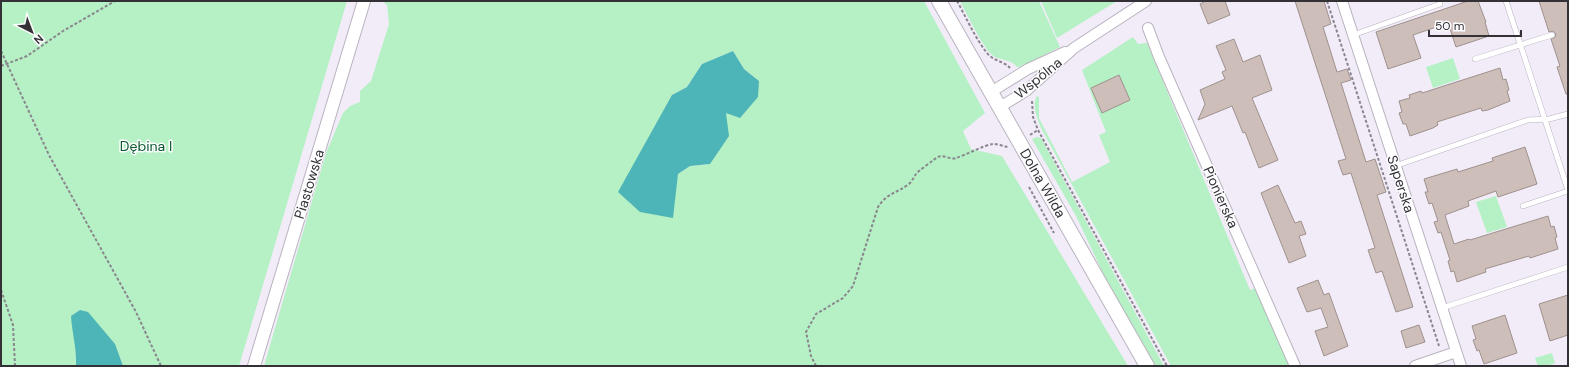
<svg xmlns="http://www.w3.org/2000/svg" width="1569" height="367" viewBox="0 0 1569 367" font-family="'DM Sans',sans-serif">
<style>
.green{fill:#b5f1c5;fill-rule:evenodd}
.water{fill:#4db4b8}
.building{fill:#cdbeba;stroke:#9f918d}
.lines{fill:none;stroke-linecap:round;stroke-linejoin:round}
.service-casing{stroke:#b9b3bf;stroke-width:6}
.minor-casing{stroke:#b9b3bf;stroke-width:12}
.tertiary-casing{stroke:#b9b3bf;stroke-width:14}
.secondary-casing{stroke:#b9b3bf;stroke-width:16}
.path{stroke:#8a868e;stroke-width:2;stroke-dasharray:3 2;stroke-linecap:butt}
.service{stroke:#fff;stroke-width:5}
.minor{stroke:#fff;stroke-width:10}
.tertiary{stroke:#fff;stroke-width:12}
.secondary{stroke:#fff;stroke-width:14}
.labels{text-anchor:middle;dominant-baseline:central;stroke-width:3;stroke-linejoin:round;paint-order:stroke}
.street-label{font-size:14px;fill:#333135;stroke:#fdfcfe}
.park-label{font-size:14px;fill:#09572d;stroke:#fdfcfe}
</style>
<rect width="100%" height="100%" fill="#f2ecf9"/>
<!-- green -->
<g class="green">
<polygon points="1,1 347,1 239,366 1,366"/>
<path d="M382,1h542l61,112 -22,18 8,18 31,7 126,210h-864l62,-213 17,-40 7,-7 10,-4v-11l11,-10 18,-57 -2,-19zM733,51l11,18 15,12 -34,32 -15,51 -20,2 -12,8 -6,-79 15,-8 15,-23z"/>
<path d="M960,1h79l21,46 -30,15 -11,5h-2c-6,-8 -17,-6 -25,-12 -10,-9 -25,-41 -32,-54z"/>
<polygon points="1041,1 1117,1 1057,38"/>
<path d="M1133,37l5,7 9,-1 103,247 8,-3 33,79h-120l-129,-236c-4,-9 -11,-25 -5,-34l2,1v21l33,64 38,-20 -11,-27 7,-3 -24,-62z"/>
<polygon points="1453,58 1460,79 1433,88 1426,67"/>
<polygon points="1037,137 1041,138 1164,366 1154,366 1110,288 1076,216 1032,139"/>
<polygon points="1496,196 1507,227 1487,233 1476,202"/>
<polygon points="1552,353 1555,363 1547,366 1538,366 1535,358"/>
</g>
<!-- water -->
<g class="water">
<polygon points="733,51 744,69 759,81 758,97 740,118 726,113 729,136 710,164 690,166 678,174 673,218 640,212 618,192 672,95 687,87 702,64"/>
<path d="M80,310l8,2 27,32 8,22h-47c1,-17 -4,-33 -5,-50z"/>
</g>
<!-- building -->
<g class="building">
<polygon points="1206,1 1225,1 1230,15 1208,24 1200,4"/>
<polygon points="1295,1 1324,1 1331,24 1323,27 1337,72 1347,69 1351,80 1341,83 1366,162 1375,159 1386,192 1377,195 1413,307 1396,312 1382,271 1376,273 1368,250 1375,248 1351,173 1343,175 1338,161 1346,159"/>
<polygon points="1468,1 1478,1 1486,22 1485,22 1489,36 1456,47 1448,23 1413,35 1421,58 1388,69 1376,32"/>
<polygon points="1539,1 1568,1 1568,94 1566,94 1557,67 1560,66 1551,39 1555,37 1556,34 1553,31 1549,32"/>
<polygon points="1234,39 1243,62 1260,55 1272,90 1252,98 1278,160 1259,168 1245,132 1243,133 1232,106 1198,120 1205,104 1200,90 1225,79 1222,72 1226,70 1216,46"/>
<polygon points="1500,68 1503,80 1506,79 1509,90 1507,91 1510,101 1488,110 1482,111 1481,108 1437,122 1438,125 1433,128 1410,136 1406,124 1403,124 1399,113 1402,112 1399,101 1410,98 1409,95 1421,91 1422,93"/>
<polygon points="1119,75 1130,100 1102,113 1091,88"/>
<polygon points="1525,147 1537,184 1498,197 1496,191 1468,201 1469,206 1445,215 1454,244 1469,239 1470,240 1548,216 1551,227 1554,226 1557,237 1555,238 1558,249 1530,258 1529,256 1485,269 1486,272 1457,282 1454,271 1451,272 1448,261 1450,260 1441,232 1438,233 1434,222 1438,221 1432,203 1429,204 1425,192 1428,192 1424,179 1457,169 1458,172 1493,161 1492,158"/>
<polygon points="1278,185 1295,223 1301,221 1306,234 1299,236 1306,256 1289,263 1261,193"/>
<polygon points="1318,280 1324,295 1329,293 1348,346 1324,356 1315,331 1328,327 1321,308 1307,312 1297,288"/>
<polygon points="1568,295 1568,335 1550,341 1539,304"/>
<polygon points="1505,315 1517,353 1484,364 1479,350 1477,351 1473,340 1476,339 1472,326"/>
<polygon points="1419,325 1425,342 1406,348 1401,331"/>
</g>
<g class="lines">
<!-- service casing -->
<g class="service-casing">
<g id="service">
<polyline points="1506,1 1568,190"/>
<polyline points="1353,35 1440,4"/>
<polyline points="1475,59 1552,35"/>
<polyline points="1395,166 1528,120 1549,119 1568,114"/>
<polyline points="1523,206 1568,191"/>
<polyline points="1442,308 1568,267"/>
</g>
</g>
<!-- minor casing -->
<g class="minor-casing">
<g id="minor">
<polyline points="1342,1 1461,366"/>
<polyline points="1148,28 1159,57 1295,366"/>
<polyline points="991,92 1028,69 1065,52"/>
<polyline points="1000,107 1026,91 1074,48 1146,1"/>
<polyline points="1415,366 1456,352"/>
</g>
</g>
<!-- tertiary casing -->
<g class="tertiary-casing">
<polyline id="tertiary" points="254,366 364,1"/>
</g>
<!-- secondary casing -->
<g class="secondary-casing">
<polyline id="secondary" points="939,1 1147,366"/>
</g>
<!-- path -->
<g class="path">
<path d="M957,1c9,16 18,37 30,52 6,8 17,8 23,15"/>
<polyline points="1327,1 1439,346"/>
<polyline points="1,51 49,155 136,312 161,366"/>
<polyline points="1,66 27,56 63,31 115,1"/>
<polyline points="1032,101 1033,117 1038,130 1167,366"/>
<polyline points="1030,135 1038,130"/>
<polyline points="1029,187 1054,233"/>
<polyline points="1,290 13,325 15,366"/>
<path d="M816,366l-5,-10 -5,-24 10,-18 27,-16 10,-12 25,-79c9,-14 19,-14 31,-23 3,-3 5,-7 7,-10 1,-2 20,-16 22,-17 5,-3 12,3 18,1 10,-3 28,-13 37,-14 5,0 10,2 15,3"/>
</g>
<!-- service -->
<use href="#service" class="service"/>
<!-- minor -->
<use href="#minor" class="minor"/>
<!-- tertiary -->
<use href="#tertiary" class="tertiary"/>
<!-- secondary -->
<use href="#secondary" class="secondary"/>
</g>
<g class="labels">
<!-- street labels -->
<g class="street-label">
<text transform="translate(1038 78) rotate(-39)">Wspólna</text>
<text transform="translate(1043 183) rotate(60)">Dolna Wilda</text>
<text transform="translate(309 184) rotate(-73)">Piastowska</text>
<text transform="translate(1401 184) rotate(72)">Saperska</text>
<text transform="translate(1221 197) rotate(66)">Pionierska</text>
</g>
<!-- park labels -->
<g class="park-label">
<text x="146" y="146">Dębina I</text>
</g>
</g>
<!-- border -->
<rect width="1569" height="367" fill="none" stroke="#333135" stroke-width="4"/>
<!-- north arrow -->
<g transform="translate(32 32) rotate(138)" stroke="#fdfcfe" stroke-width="3" paint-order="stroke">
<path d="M0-3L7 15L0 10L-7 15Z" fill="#333135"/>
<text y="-6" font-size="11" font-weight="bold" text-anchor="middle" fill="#333135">N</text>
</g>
<!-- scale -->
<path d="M1429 30v6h92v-6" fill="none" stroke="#333135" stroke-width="2"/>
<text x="1435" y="30" font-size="12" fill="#333135" stroke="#fdfcfe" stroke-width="3" paint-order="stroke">50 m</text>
</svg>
